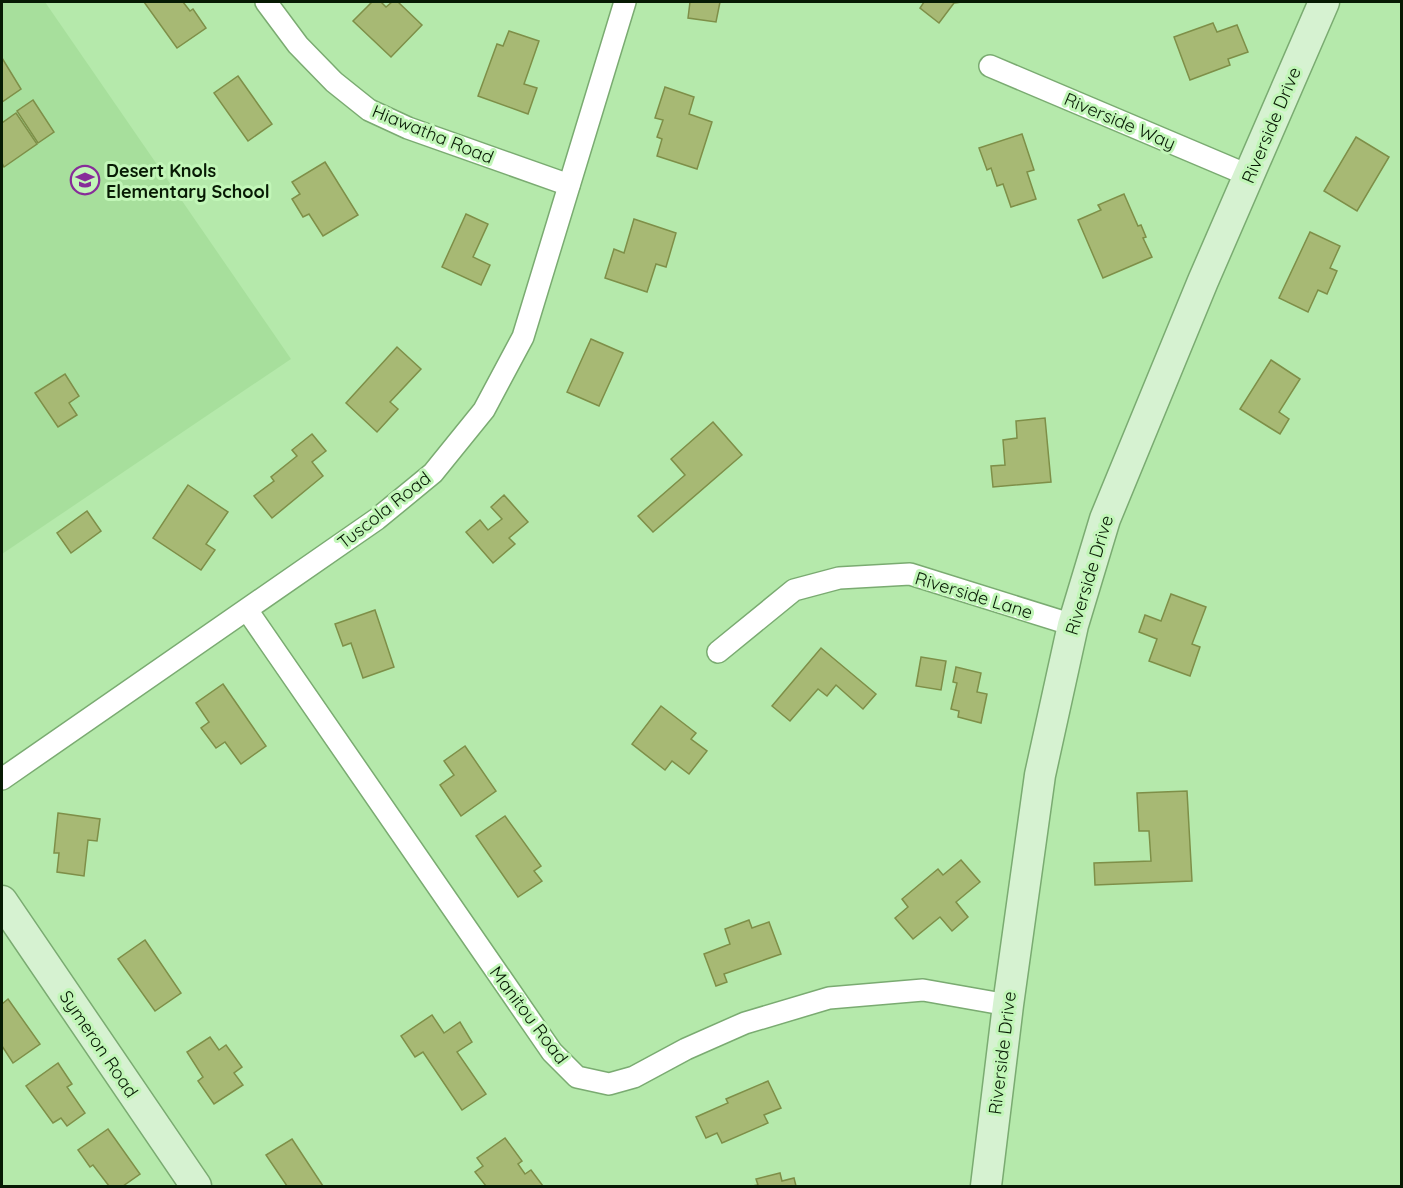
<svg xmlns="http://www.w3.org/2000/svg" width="1403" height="1188" viewBox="0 0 1403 1188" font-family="Quicksand,sans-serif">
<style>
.built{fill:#a7df9c}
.building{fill:#a7b974;stroke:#7e8f48;stroke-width:1.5}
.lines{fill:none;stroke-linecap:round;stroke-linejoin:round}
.street-casing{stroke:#7aab71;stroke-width:24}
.secondary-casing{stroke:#7aab71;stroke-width:33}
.street{stroke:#fff;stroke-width:21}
.secondary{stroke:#d6f2d1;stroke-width:30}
.labels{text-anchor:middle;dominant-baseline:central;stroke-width:6;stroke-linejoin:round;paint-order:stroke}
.street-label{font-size:18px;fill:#071a04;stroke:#c2f6b8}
.poi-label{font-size:18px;font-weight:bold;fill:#071a04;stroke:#c2f6b8;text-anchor:start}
</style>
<rect width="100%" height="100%" fill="#b5e9ab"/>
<!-- built -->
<polygon class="built" points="2,2 45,2 291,359 2,554"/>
<!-- building -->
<g class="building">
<polygon points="144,2 183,2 190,11 193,9 206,28 177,48"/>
<polygon points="372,2 381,2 386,7 392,2 398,2 422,25 391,57 353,21"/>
<polygon points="690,2 720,2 716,22 688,18"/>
<polygon points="924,2 962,2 954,3 939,23 920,8"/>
<polygon points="1213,23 1217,32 1237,25 1248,52 1228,59 1230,65 1190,80 1174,37"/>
<polygon points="509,31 539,41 524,84 537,88 528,114 478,96 497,44 503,46"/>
<polygon points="2,58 21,89 2,102"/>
<polygon points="238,76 272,124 248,141 214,93"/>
<polygon points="665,87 694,97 689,114 712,122 697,169 657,156 662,139 657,137 663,120 655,118"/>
<polygon points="33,100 54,132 38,143 17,111"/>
<polygon points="16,113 37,144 4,167 2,163 2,123"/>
<polygon points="1022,134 1034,170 1027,172 1036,199 1011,207 1003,184 997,186 991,168 987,170 979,148"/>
<polygon points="1356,137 1389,157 1357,211 1324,191"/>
<polygon points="325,162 358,215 323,236 309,214 303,217 292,199 300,194 292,182"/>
<polygon points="1124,194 1138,226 1141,225 1146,237 1143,238 1152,257 1103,278 1078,220 1101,210 1098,205"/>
<polygon points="466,214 488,224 473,257 490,265 481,285 442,267"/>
<polygon points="634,219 676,233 666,267 656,264 647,292 605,278 614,249 624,253"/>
<polygon points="1310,232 1340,246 1330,268 1337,271 1327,294 1318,290 1308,312 1279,298"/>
<polygon points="591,339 623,353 599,406 567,392"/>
<polygon points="397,347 421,369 390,402 398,409 377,432 346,403"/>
<polygon points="1271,360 1300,379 1279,412 1289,419 1280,434 1240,409"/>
<polygon points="65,374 79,396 69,403 77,415 58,427 35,393"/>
<polygon points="1045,418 1051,482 993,487 991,466 1005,465 1003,440 1017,438 1016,421"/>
<polygon points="713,422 742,455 653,532 638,516 685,475 671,459"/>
<polygon points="312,434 326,451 312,462 323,476 272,518 254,496 274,481 271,477 297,456 292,450"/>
<polygon points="188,485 228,512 206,544 215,550 201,570 153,538"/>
<polygon points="504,495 528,522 509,538 515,544 493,563 466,532 480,520 488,530 502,519 491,507"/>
<polygon points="87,511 101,531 71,553 57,533"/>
<polygon points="1171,594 1206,607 1192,644 1200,647 1190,676 1149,661 1157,639 1139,632 1145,615 1161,621"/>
<polygon points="375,610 394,667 363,678 351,643 343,646 335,624"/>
<polygon points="821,648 876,694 863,709 836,685 827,696 818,689 790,721 772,706"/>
<polygon points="921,657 946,661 941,690 916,686"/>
<polygon points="956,667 981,673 977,692 987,694 981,723 958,717 959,711 951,709 957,683 953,682"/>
<polygon points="223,684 266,746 241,764 225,742 216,748 201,728 209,722 196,703"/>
<polygon points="661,706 696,733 691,739 707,751 689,774 672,761 665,770 632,744"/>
<polygon points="465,746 496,791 461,816 440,785 454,775 444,761"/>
<polygon points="1187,791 1192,881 1095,885 1094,863 1151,861 1149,831 1139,831 1137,793"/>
<polygon points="58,813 100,819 97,841 88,840 84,876 57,872 59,853 54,853"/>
<polygon points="505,816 541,866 534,871 542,881 518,897 476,836"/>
<polygon points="961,860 980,882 956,902 968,917 952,931 940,917 913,939 895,918 908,907 902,899 938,869 943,875"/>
<polygon points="749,920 752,928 769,922 781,954 724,974 727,982 716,986 704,954 730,944 725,929"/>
<polygon points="145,940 181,993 155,1011 118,959"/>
<polygon points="8,999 40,1044 13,1063 2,1046 2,1004"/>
<polygon points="432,1015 444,1033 460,1022 472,1042 457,1052 486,1094 462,1110 423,1052 415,1057 401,1036"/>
<polygon points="210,1037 219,1050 226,1045 242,1067 234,1073 243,1085 214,1104 198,1081 203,1077 187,1052"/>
<polygon points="58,1063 72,1084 67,1087 85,1113 67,1126 61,1118 53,1123 26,1086"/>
<polygon points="768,1081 781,1108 764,1115 768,1123 722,1143 717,1133 706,1138 696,1117 728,1103 726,1099"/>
<polygon points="108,1129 140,1174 123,1186 109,1186 93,1165 90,1167 78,1150"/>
<polygon points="505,1138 522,1161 518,1164 525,1174 531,1170 543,1186 486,1186 475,1172 483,1166 477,1158"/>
<polygon points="292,1139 323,1186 287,1186 266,1155"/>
<polygon points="780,1173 782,1181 794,1178 796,1186 752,1186 758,1185 756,1179"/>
</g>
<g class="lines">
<!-- street casing -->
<g class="street-casing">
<g id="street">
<polyline points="266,2 298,45 334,82 369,110 408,128 569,185"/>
<polyline points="990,66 1250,176"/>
<polyline points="247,610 552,1052 577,1077 609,1084 634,1077 686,1049 745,1023 829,998 923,990 1008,1005"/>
<polyline points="718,652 794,590 839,578 910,574 1073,625"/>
<polyline points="2,779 377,519 433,473 484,410 523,337 625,2"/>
</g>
</g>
<!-- secondary casing -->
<g class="secondary-casing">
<g id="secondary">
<polyline points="2,901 196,1186"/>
<polyline points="986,1186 1008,1005 1040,775 1073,625 1105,519 1203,281 1324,2"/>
</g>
</g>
<!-- street -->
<use href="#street" class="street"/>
<!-- secondary -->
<use href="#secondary" class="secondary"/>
</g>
<!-- icons -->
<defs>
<g id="school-ring" transform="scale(1.5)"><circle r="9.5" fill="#c2f6b8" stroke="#872d99" stroke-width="1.5"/><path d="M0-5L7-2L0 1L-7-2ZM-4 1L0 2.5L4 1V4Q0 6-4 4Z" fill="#872d99"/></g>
</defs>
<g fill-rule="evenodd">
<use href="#school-ring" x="85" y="180"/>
</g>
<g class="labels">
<!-- street labels -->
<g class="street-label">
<text transform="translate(1120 121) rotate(23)">Riverside Way</text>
<text transform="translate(1271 125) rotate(-67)">Riverside Drive</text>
<text transform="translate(433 134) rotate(22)">Hiawatha Road</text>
<text transform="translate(384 510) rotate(-38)">Tuscola Road</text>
<text transform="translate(1089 575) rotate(-73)">Riverside Drive</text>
<text transform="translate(974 595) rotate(17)">Riverside Lane</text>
<text transform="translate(529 1015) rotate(53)">Manitou Road</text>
<text transform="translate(99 1044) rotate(56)">Symeron Road</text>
<text transform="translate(1002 1053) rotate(-83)">Riverside Drive</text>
</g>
<!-- poi labels -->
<g class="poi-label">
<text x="106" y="170">Desert Knols<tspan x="106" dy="21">Elementary School</tspan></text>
</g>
</g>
<!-- border -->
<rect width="1403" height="1188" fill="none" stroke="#071a04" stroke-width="6"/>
</svg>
